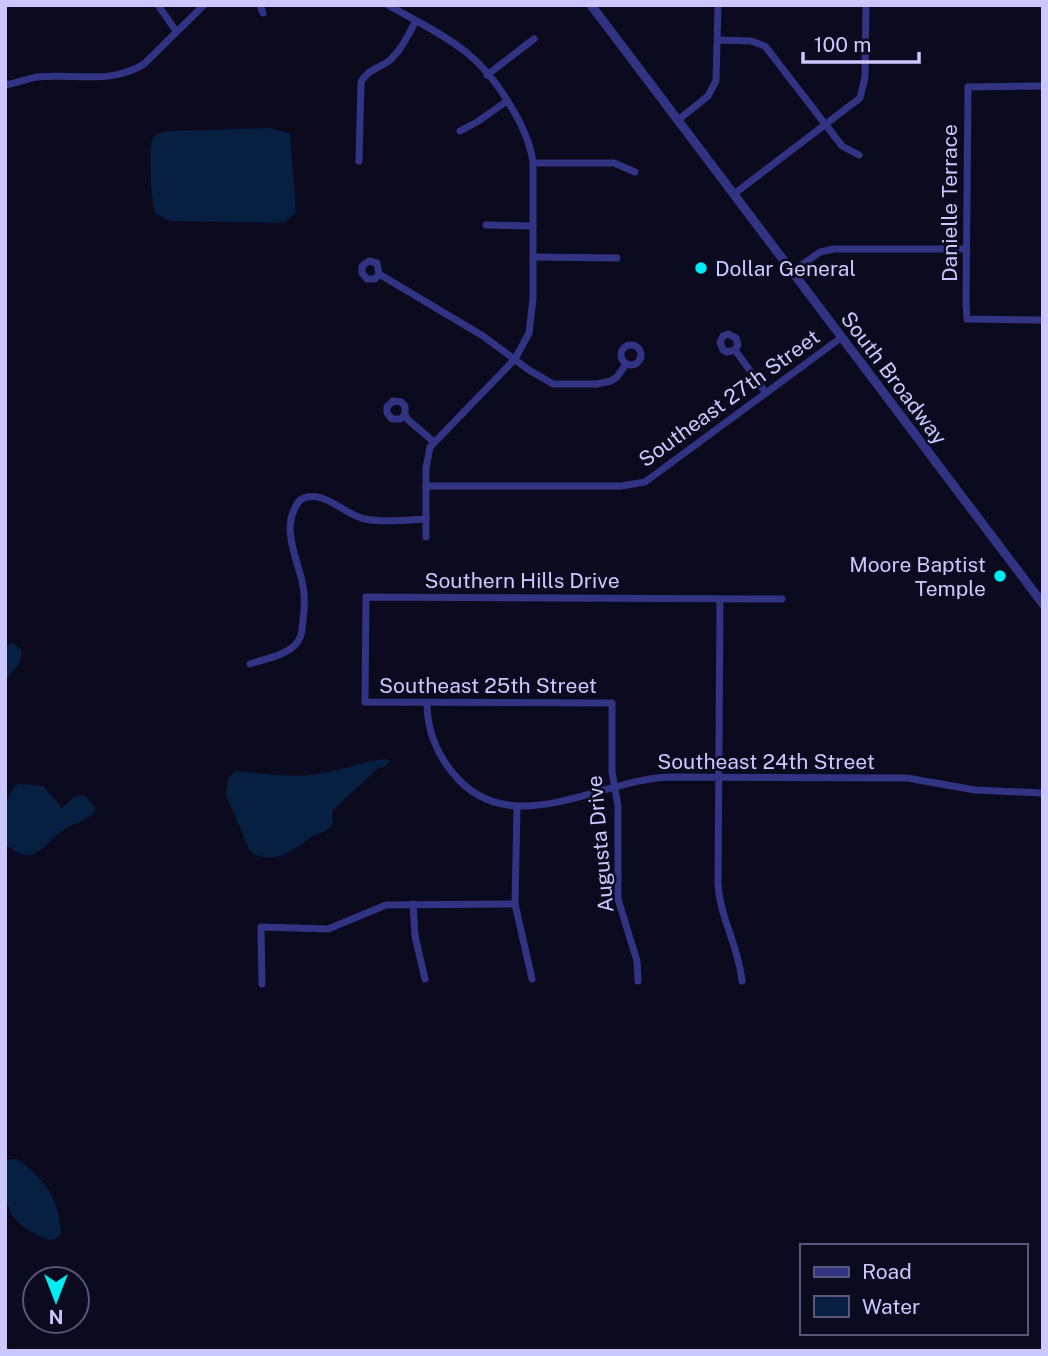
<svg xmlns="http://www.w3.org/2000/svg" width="1048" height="1356" viewBox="0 0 1048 1356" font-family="'Public Sans',sans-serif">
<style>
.water{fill:#072041}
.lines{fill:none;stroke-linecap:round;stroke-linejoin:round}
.minor{stroke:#313482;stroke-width:7}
.tertiary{stroke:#313482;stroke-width:9}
.poi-dot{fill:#00ecf3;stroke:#0c0a1f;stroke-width:2.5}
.labels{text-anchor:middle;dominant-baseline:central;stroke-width:5;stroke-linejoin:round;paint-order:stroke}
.street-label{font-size:21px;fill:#cac8ff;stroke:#0c0a1f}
.poi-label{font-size:21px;fill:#cac8ff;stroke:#0c0a1f;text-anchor:start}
</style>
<rect width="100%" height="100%" fill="#0c0a1f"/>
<!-- water -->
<g class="water">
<path d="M271,128l19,6 6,78 -10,9 -8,2 -108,-2 -15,-8 -2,-8c-1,-13 -6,-59 1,-69 2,-2 8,-4 11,-5z"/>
<polygon points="13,643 22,651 19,664 5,681 5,646"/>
<path d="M387,759l3,2 -6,6 -7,2 -40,37 -5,6 1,12c-9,11 -14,7 -23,14 -19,13 -37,29 -60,13l-24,-56 2,-17 7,-7c29,2 59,8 88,2 22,-4 41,-12 64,-14z"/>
<path d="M18,784l25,2 19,22 12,-11 10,-2 11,12v4c-10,11 -21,12 -32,19 -20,15 -30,38 -55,16l-3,3c0,-21 -5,-51 13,-65z"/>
<path d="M18,1159c28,23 40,37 43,74l-6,6c-10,2 -12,-2 -21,-6 -33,-16 -29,-41 -29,-73z"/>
</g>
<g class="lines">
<!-- minor -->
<g class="minor">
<polyline points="158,5 176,31"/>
<polyline points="260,5 263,13"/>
<path d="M388,5c26,15 56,29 79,48 28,22 62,75 66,110v136l-4,34 -14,26 -85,88 -4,21v69"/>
<polyline points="718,40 751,41 765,46 842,146 859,155"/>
<polyline points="487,75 534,39"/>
<path d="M5,85c11,-2 22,-6 32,-8 37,-4 74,8 107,-13l60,-59"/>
<polyline points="1043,86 968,87 966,303 967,319 1043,320"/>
<polyline points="678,120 708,96 716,81 718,5"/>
<polyline points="460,131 477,122 507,101"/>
<path d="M359,161l2,-79c6,-12 18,-14 28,-21 12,-10 19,-26 27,-40"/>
<polyline points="533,163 614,163 635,172"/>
<polyline points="734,194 860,98 865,77 866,5"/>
<polyline points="486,225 533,226"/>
<polyline points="533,257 617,258"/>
<polyline points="792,272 820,252 834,249 966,249"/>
<polyline points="379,274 375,279 367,279 362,273 362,266 369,261 377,263 379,274 483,336 529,370 553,384 597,384 611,381 617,377 626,364"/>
<circle cx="631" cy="355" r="10"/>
<polyline points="735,350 727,352 723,350 720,342 723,336 728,334 736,338 738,345 735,350 766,393"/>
<polyline points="405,415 400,419 392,419 387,413 387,407 393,401 401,402 405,406 405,415 407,419 434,442"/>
<polyline points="426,486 621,486 645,482 842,337"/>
<path d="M720,599l-2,285c2,34 21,63 24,97"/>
<path d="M250,664c14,-5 34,-8 45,-19 7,-7 7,-15 8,-25 2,-14 2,-29 -2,-43 -7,-26 -20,-53 -1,-77 22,-13 44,15 65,19 19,4 42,1 61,0"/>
<path d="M427,703c0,26 9,49 25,69 56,72 146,8 217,5l238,1 68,12 68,3"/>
<polyline points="517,807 515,904 532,979"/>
<polyline points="413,904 415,936 425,979"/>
<polyline points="638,981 637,961 618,899 618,806 612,772 612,703 365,702 366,597 782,599"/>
<polyline points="262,984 261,927 328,929 386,905 515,904"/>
</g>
<!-- tertiary -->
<polyline class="tertiary" points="591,5 1043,604"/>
</g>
<!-- markers -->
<g class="poi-dot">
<circle cx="701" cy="268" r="7"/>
<circle cx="1000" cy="576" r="7"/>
</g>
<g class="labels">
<!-- street labels -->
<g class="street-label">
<text transform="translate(949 203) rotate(-90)">Danielle Terrace</text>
<text transform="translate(894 378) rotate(53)">South Broadway</text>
<text transform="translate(729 398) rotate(-36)">Southeast 27th Street</text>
<text x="522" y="580">Southern Hills Drive</text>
<text x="488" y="685">Southeast 25th Street</text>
<text x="766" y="761">Southeast 24th Street</text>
<text transform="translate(600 844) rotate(-95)">Augusta Drive</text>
</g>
<!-- poi labels -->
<g class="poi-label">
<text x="715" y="268">Dollar General</text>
<text x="986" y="564" text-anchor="end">Moore Baptist<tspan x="986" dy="24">Temple</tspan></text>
</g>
</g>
<!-- border -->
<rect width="1048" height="1356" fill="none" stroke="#cac8ff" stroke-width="14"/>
<!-- legend -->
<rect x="800" y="1244" width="228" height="91" fill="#0c0a1f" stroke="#585679" stroke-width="2"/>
<rect x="814" y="1267" width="35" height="10" fill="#313482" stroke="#585679" stroke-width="2"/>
<text x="862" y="1279" font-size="21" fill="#cac8ff">Road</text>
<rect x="814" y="1296" width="35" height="21" fill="#072041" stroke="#585679" stroke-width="2"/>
<text x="862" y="1314" font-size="21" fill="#cac8ff">Water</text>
<!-- north arrow -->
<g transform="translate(56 1300) rotate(180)"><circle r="33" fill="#0c0a1f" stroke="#585679" stroke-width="2"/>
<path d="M0-5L12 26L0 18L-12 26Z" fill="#00ecf3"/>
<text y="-10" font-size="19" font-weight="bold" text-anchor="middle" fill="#cac8ff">N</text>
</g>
<!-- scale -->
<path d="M803 52v10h116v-10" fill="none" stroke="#cac8ff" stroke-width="3.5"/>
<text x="814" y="52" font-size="21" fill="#cac8ff" stroke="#0c0a1f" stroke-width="5" paint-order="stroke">100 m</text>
</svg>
